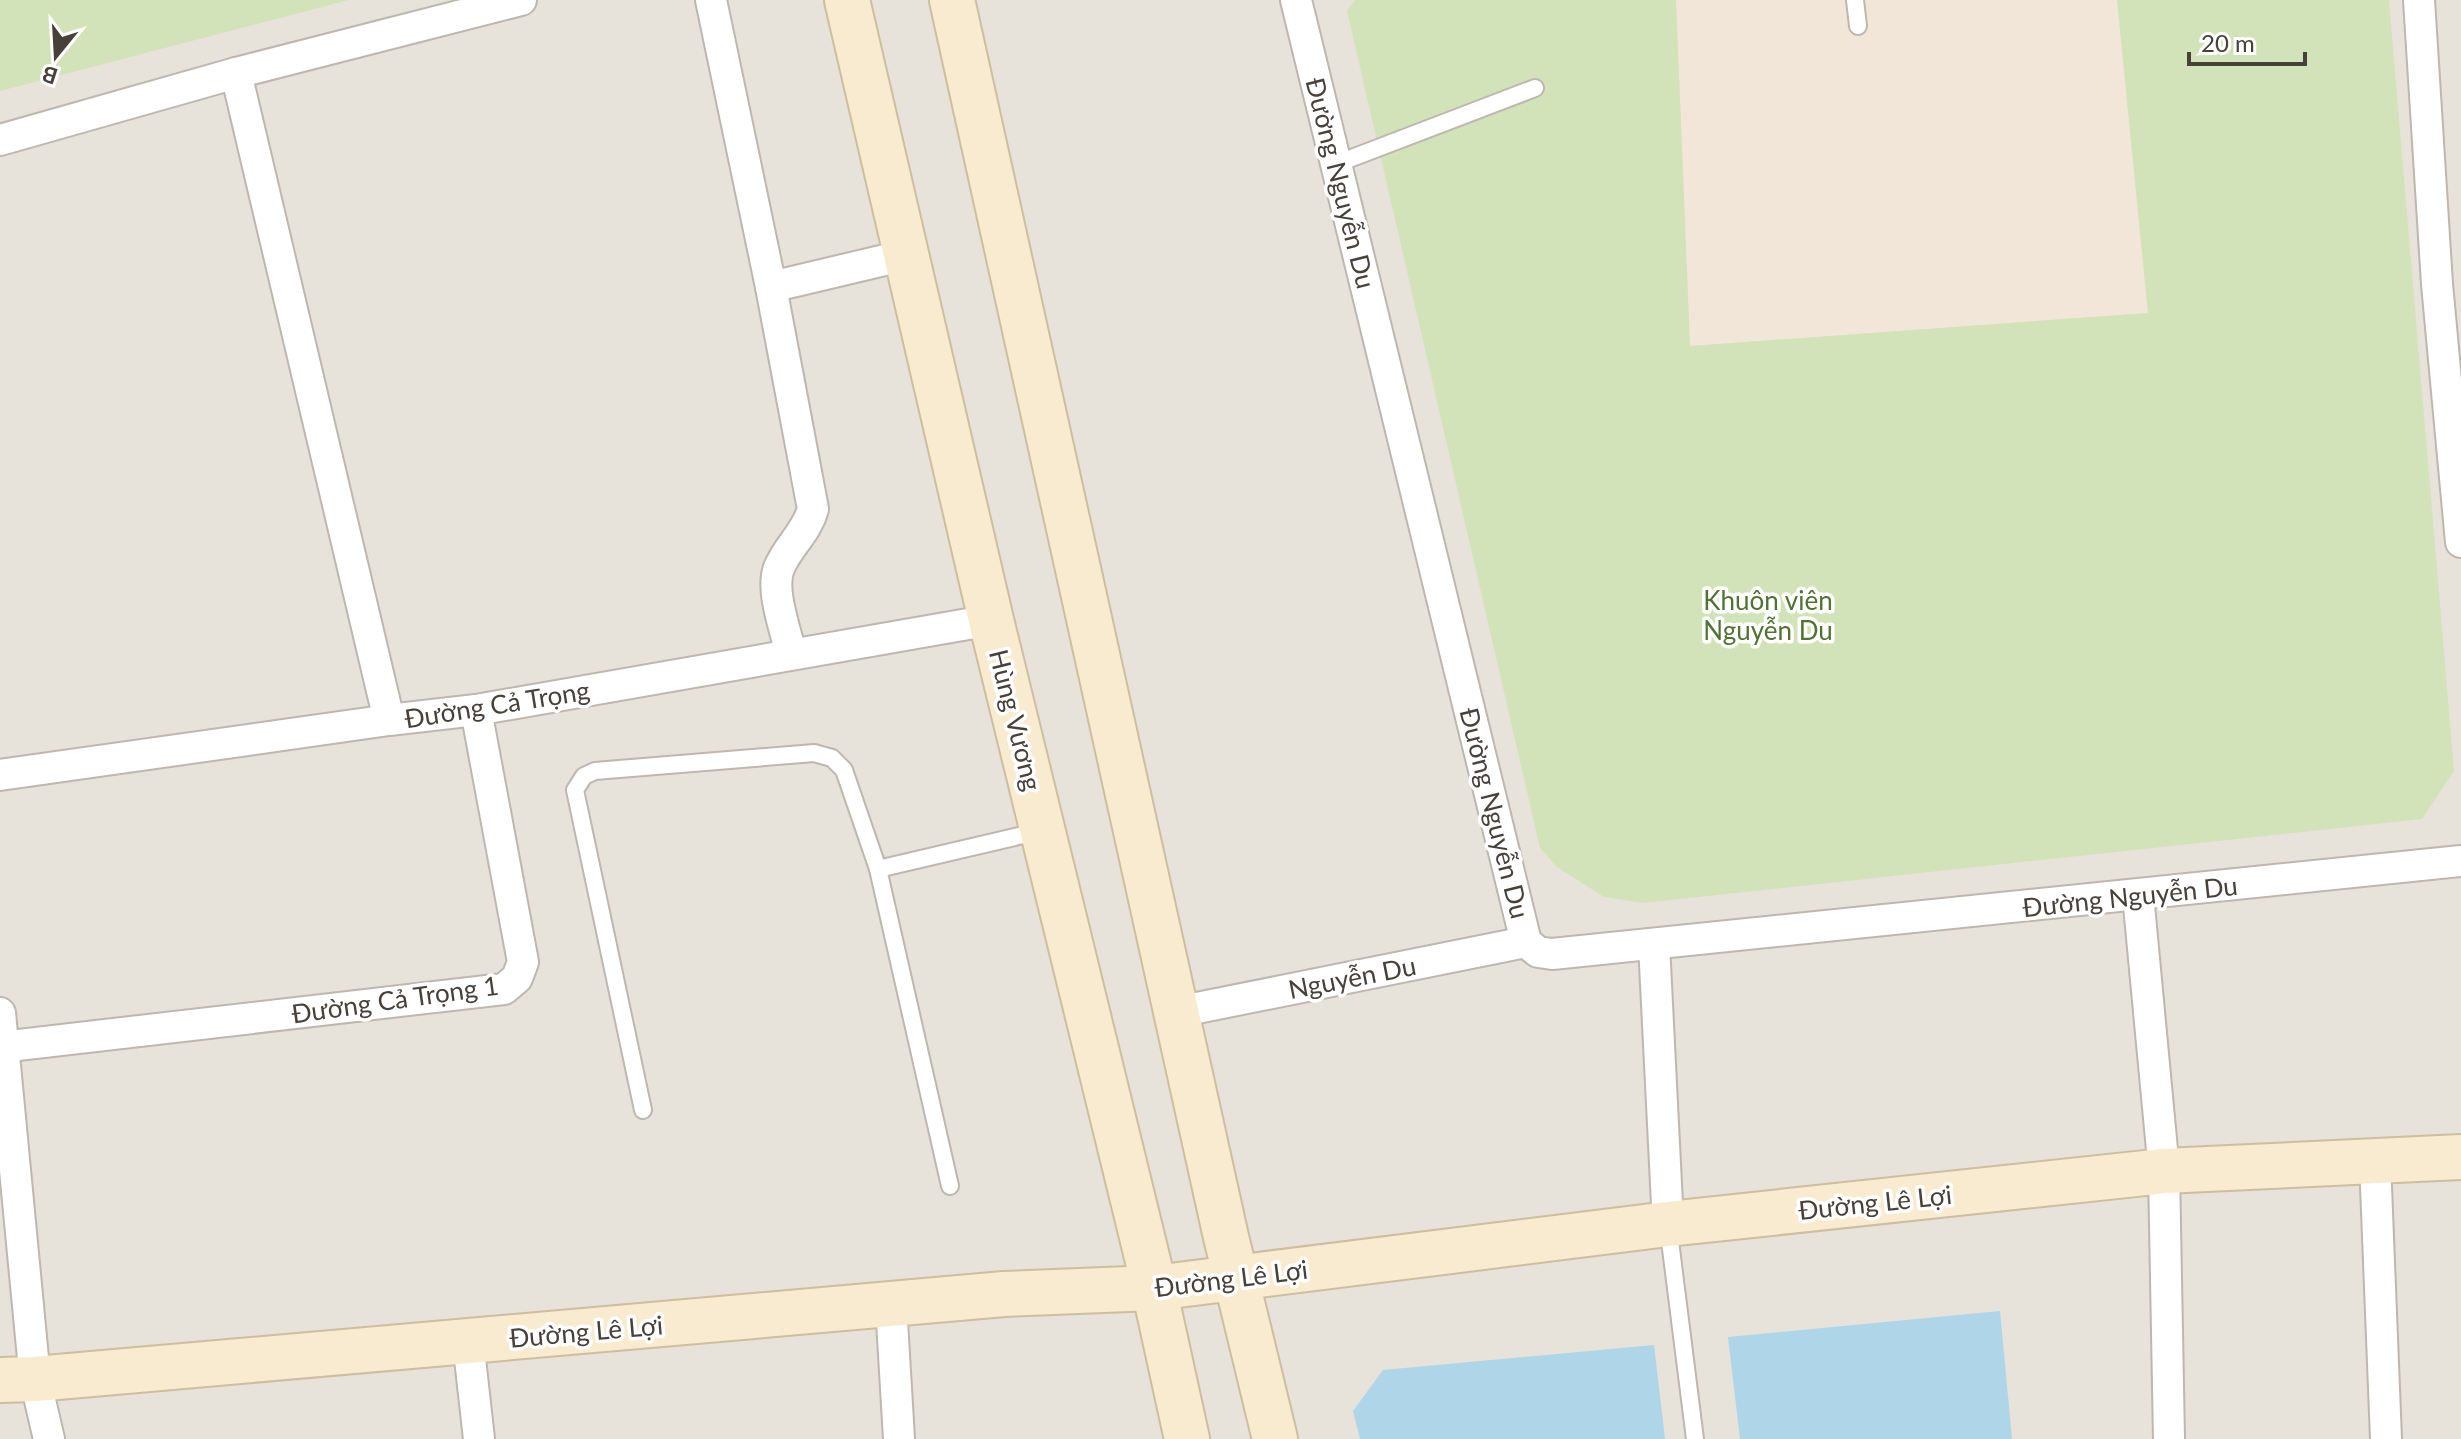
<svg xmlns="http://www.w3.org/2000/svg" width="2461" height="1439" viewBox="0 0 2461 1439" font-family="Lato,sans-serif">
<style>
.residential{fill:#e7e2da}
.commercial{fill:#f2e6d9}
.green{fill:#d3e3b9}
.water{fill:#afd6e8}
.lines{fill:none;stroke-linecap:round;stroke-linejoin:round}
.lane-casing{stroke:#beb7ae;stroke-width:20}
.street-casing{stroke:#beb7ae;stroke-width:34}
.secondary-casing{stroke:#cdbea0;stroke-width:48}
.lane{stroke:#fff;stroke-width:16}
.street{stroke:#fff;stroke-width:30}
.secondary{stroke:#f9ebd0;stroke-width:44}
.labels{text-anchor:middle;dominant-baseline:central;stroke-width:7;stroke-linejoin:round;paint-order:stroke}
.street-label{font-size:26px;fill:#47413a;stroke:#fff}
.park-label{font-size:26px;fill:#507233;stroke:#fff}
</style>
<rect width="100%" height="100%" fill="#f3f0eb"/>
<!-- residential -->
<rect class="residential" x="0" y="0" width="2461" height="1439"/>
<!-- commercial -->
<polygon class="commercial" points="1676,0 2117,0 2148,313 1690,346"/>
<!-- green -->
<g class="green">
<polygon points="0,0 349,0 0,91"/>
<polygon points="1355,0 1676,0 1690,346 2148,313 2117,0 2389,0 2454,771 2422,819 1643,903 1604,897 1557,867 1540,848 1347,11"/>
</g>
<!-- water -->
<g class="water">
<polygon points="2000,1311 2012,1439 1740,1439 1728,1337"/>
<polygon points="1654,1345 1665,1439 1360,1439 1353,1411 1383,1370"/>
</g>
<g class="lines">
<!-- lane casing -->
<g class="lane-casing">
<g id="lane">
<polyline points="1855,0 1858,26"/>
<polyline points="1336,164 1535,88"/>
<polyline points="878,869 1040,831"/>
<polyline points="643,1110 575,790 584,776 595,771 814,753 832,758 844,770 878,869 950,1186"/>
<polyline points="1668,1225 1695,1439"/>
</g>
</g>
<!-- street casing -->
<g class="street-casing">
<g id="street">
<polyline points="711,0 771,287 906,255"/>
<polyline points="1296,0 1526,942 1538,952 1552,954 2461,861"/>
<polyline points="2419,0 2437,284 2461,542"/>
<polyline points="236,73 389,720"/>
<polyline points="0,140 236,73 521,0"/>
<path d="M771,287l42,222c-6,23 -25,37 -34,59 -9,22 7,63 12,86"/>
<polyline points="0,775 389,720 476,710 991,620"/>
<polyline points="2138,895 2164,1171 2169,1439"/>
<polyline points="1654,944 1668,1224"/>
<polyline points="1177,1012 1526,942"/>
<polyline points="0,1013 35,1379 49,1439"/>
<polyline points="0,1047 504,989 517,978 523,962 476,710"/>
<polyline points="2375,1161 2386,1439"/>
<polyline points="891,1304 899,1439"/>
<polyline points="468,1341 479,1439"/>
</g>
</g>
<!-- secondary casing -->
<g class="secondary-casing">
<g id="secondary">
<polyline points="847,0 991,620 1148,1261 1187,1439"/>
<polyline points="952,0 1226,1237 1275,1439"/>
<polyline points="0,1380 35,1379 1004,1294 1154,1288 1668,1224 2164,1171 2461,1157"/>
</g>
</g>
<!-- lane -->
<use href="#lane" class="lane"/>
<!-- street -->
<use href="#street" class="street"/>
<!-- secondary -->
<use href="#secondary" class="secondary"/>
</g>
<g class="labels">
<!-- street labels -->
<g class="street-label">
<text transform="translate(1341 183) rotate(76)">Đường Nguyễn Du</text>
<text transform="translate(497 704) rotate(-9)">Đường Cả Trọng</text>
<text transform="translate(1016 720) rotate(76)">Hùng Vương</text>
<text transform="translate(1495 813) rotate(76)">Đường Nguyễn Du</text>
<text transform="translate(2130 896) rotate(-6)">Đường Nguyễn Du</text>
<text transform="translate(1352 977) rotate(-11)">Nguyễn Du</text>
<text transform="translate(395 999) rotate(-8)">Đường Cả Trọng 1</text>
<text transform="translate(1875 1202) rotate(-6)">Đường Lê Lợi</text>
<text transform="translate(1231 1278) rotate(-7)">Đường Lê Lợi</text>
<text transform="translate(586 1331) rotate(-5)">Đường Lê Lợi</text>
</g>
<!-- park labels -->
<g class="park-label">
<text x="1768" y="600">Khuôn viên<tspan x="1768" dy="30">Nguyễn Du</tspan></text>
</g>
</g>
<!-- north arrow -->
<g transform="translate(56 56) rotate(198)" stroke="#ffffff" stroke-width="6" paint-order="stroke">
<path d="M0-6L14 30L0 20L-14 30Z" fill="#47413a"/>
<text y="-12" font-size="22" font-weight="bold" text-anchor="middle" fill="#47413a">B</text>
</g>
<!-- scale -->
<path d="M2189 52v12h116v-12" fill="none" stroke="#47413a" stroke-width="4"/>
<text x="2201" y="52" font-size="24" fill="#47413a" stroke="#ffffff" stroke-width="6" paint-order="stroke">20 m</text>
</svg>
